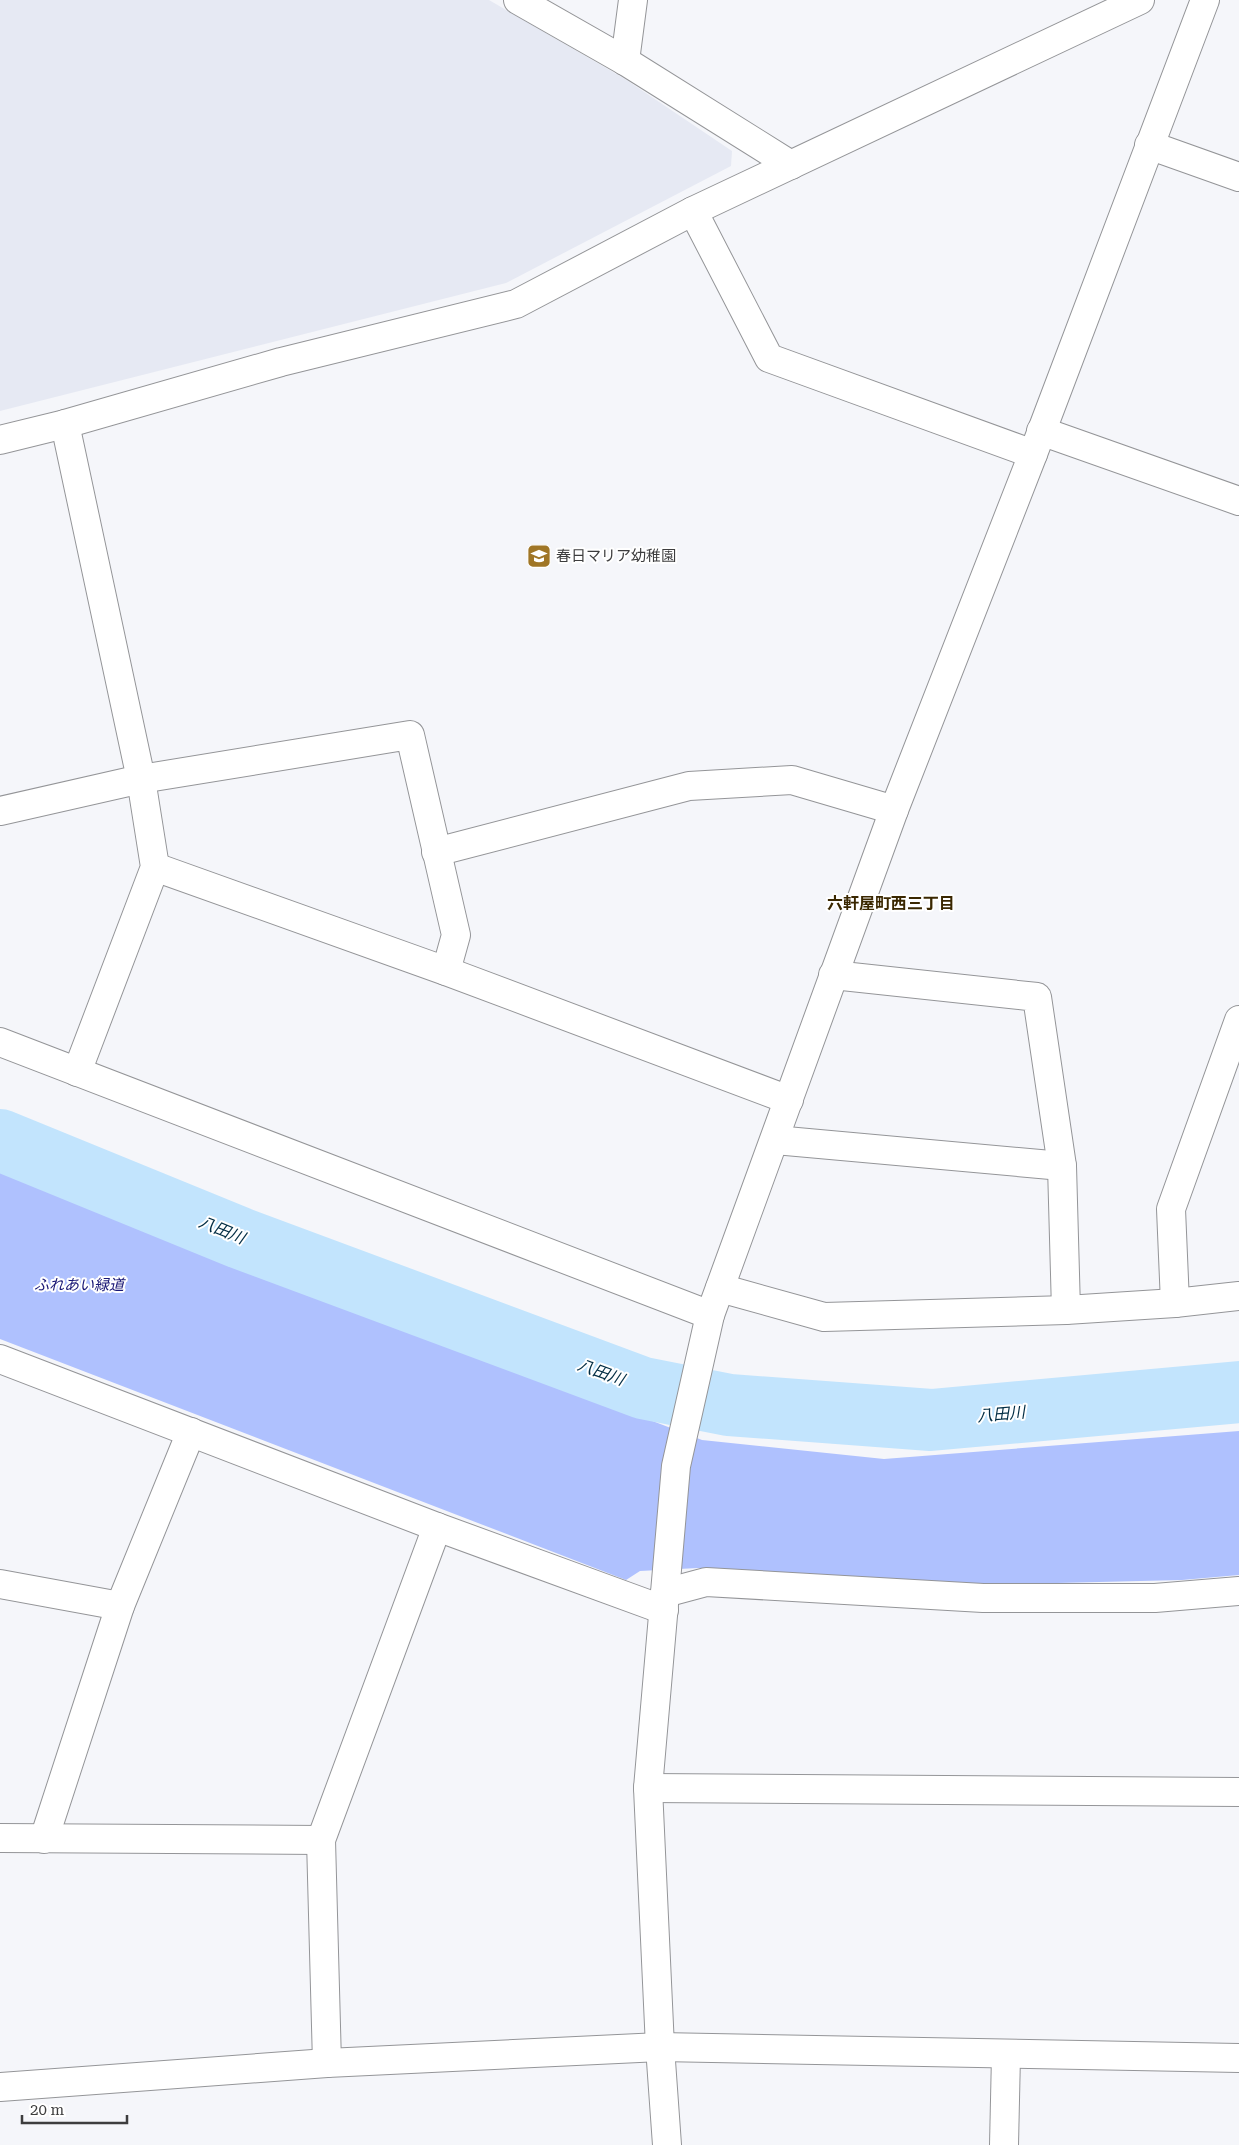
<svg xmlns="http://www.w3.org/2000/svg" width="1239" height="2145" viewBox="0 0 1239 2145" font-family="'Roboto Serif','Noto Sans JP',serif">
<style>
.built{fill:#e6e9f3}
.green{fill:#afc1fe}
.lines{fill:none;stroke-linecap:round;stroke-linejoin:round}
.river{stroke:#c2e4fd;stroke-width:62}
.minor-casing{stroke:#949598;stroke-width:30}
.minor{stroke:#fff;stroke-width:28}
.labels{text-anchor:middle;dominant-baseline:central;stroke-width:4;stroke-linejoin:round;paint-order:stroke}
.poi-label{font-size:15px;fill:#3d3d3e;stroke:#fff;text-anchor:start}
.park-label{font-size:15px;font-style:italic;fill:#171574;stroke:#fff}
.neighbourhood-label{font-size:16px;font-weight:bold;fill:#3a2700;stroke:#fff}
.water-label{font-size:16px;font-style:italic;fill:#022d44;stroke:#fff}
</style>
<rect width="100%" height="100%" fill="#f5f6fa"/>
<!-- built -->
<polygon class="built" points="0,0 489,0 625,79 732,151 731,166 506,283 0,411"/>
<!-- green -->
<polygon class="green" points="0,1170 702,1440 884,1459 1239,1431 1239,1575 1182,1580 971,1585 698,1568 640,1571 626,1580 0,1339"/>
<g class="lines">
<!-- river -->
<polyline class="river" points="0,1140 240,1238 643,1388 729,1405 931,1420 1239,1392"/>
<!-- minor casing -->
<g class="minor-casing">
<g id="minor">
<polyline points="518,0 625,61 791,165"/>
<polyline points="625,61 633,0"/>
<polyline points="1149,145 1239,177"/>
<polyline points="693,211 769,358 1033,454"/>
<polyline points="65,424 141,779 155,867 77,1072"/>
<polyline points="1041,431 1239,501"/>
<polyline points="0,440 65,424 281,362 516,304 693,211 1140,0"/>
<polyline points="0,811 141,779 410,735 456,935 446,971"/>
<polyline points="436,852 689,786 792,780 894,810"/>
<polyline points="155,867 446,971 789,1100"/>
<polyline points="833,975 1037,997 1062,1166 1066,1310"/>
<polyline points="0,1042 710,1315"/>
<polyline points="775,1140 1062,1166"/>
<polyline points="720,1288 824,1317 1066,1310 1175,1303 1239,1296"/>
<polyline points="1175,1303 1171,1209 1239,1020"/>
<polyline points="0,1359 437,1527 664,1610"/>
<polyline points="0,1584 120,1606"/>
<polyline points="665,1593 706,1582 983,1598 1155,1598 1239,1591"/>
<polyline points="648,1788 1239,1792"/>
<polyline points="0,1838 321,1840"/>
<polyline points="44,1839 120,1606 191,1432"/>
<polyline points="327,2063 321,1840 437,1527"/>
<polyline points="0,2087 327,2063 660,2047 1239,2058"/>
<polyline points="667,2145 660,2047 648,1788 676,1466 710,1315 894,810 1033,454 1205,0"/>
<polyline points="1004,2145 1006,2055"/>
</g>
</g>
<!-- minor -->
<use href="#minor" class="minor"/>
</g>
<!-- icons -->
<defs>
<g id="school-square" transform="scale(1.25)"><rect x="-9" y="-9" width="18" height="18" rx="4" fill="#a07626" stroke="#fff"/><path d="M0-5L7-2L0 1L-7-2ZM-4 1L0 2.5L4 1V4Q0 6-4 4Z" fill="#fff"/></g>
</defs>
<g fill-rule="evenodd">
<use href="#school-square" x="539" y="556"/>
</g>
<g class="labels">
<!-- poi labels -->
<g class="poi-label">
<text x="556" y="556">春日マリア幼稚園</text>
</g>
<!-- park labels -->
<g class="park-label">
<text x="79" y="1285">ふれあい緑道</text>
</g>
<!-- neighbourhood labels -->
<g class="neighbourhood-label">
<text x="891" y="903">六軒屋町西三丁目</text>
</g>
<!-- water labels -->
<g class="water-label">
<text transform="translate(222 1230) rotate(22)">八田川</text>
<text transform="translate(601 1372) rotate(20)">八田川</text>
<text transform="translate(1001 1414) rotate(-5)">八田川</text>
</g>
</g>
<!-- scale -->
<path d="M22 2115v8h105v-8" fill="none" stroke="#3d3d3e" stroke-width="2.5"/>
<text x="30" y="2115" font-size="15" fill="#3d3d3e" stroke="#ffffff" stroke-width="4" paint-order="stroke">20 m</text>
</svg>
